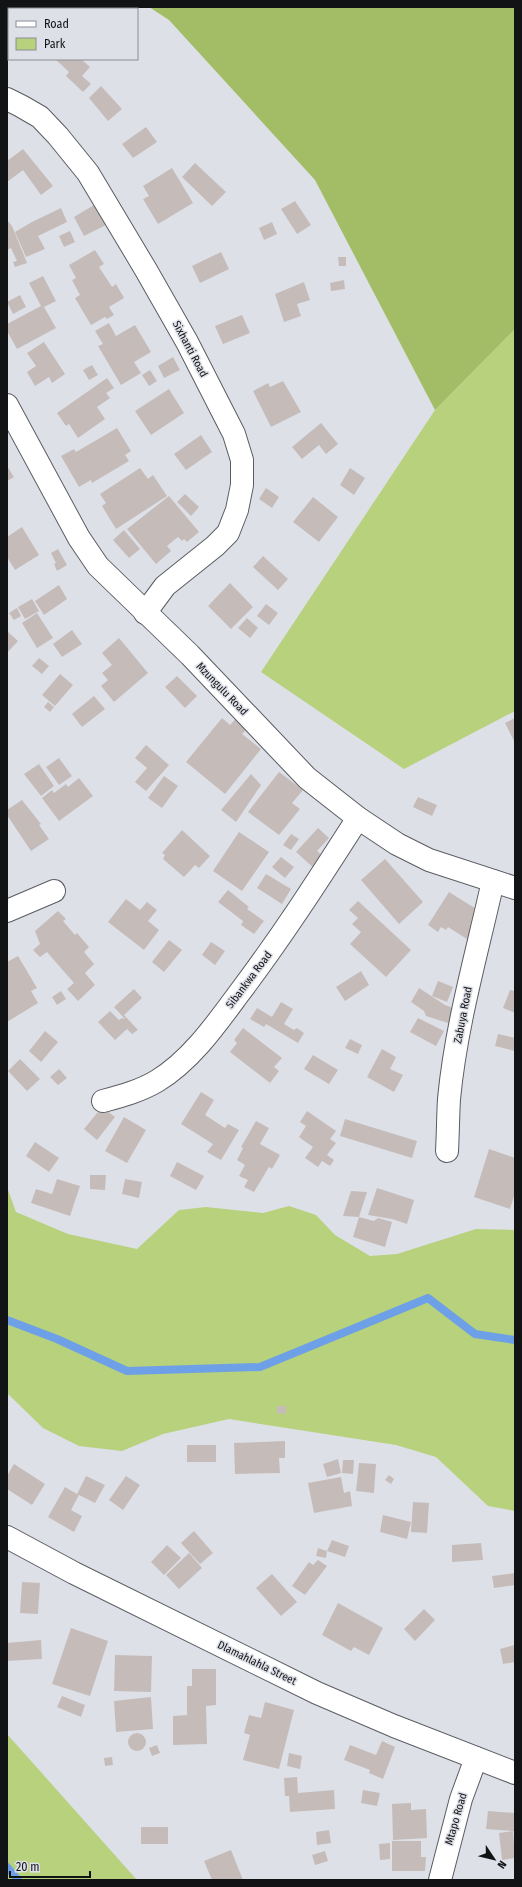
<svg xmlns="http://www.w3.org/2000/svg" width="522" height="1887" viewBox="0 0 522 1887" font-family="'Fira Sans Condensed',sans-serif">
<style>
.green{fill:#b7d17d}
.forest{fill:#a3bd67}
.lines{fill:none;stroke-linecap:round;stroke-linejoin:round}
.stream{stroke:#6da0e6;stroke-width:8}
.building{fill:#c5bcb9}
.minor-casing{stroke:#5a5c62;stroke-width:24}
.minor{stroke:#fff;stroke-width:22}
.labels{text-anchor:middle;dominant-baseline:central;stroke-width:3;stroke-linejoin:round;paint-order:stroke}
.street-label{font-size:11px;fill:#121315;stroke:#dee0e8}
</style>
<rect width="100%" height="100%" fill="#dee0e8"/>
<!-- green -->
<g class="green">
<polygon points="515,329 515,711 404,769 261,672 435,410"/>
<polygon points="7,1187 16,1212 68,1234 137,1249 179,1210 206,1207 263,1213 289,1206 316,1215 335,1235 370,1256 397,1254 476,1229 515,1230 515,1511 488,1506 436,1457 396,1445 229,1419 163,1434 122,1451 79,1446 43,1428 7,1393"/>
<polygon points="7,1734 137,1880 7,1880"/>
</g>
<!-- forest -->
<polygon class="forest" points="149,7 515,7 515,329 435,410 315,180 169,20"/>
<g class="lines">
<!-- stream -->
<g class="stream">
<polyline points="7,1320 57,1339 127,1371 260,1367 428,1298 475,1334 515,1340"/>
<polyline points="7,1867 18,1880"/>
</g>
</g>
<!-- building -->
<g class="building">
<polygon points="55,59 81,59 90,67 82,76 91,84 83,92 66,76 69,72"/>
<polygon points="101,86 122,109 108,121 89,98"/>
<polygon points="146,127 157,142 133,158 122,144"/>
<polygon points="23,149 53,186 41,195 23,170 7,182 7,161"/>
<polygon points="195,163 226,192 212,206 182,177"/>
<polygon points="172,168 193,203 158,224 143,199 149,196 143,186"/>
<polygon points="295,201 311,225 297,234 281,209"/>
<polygon points="94,205 106,225 84,236 74,217"/>
<polygon points="61,208 67,222 38,236 45,249 26,257 15,232 32,222"/>
<polygon points="7,220 12,226 27,263 15,267 13,262 17,261 11,248 7,250"/>
<polygon points="272,222 277,234 264,240 259,228"/>
<polygon points="70,231 75,242 64,247 59,236"/>
<polygon points="95,250 104,264 99,267 112,287 116,284 124,298 109,307 114,315 107,319 105,317 91,325 75,298 80,295 72,280 76,278 69,265"/>
<polygon points="221,252 229,269 200,283 192,266"/>
<polygon points="338,257 346,257 346,266 339,266"/>
<polygon points="43,276 56,301 44,307 56,328 17,349 7,331 7,324 41,306 29,283"/>
<polygon points="344,280 345,289 331,291 330,283"/>
<polygon points="304,282 310,300 297,304 301,316 284,322 275,294"/>
<polygon points="20,295 26,307 13,314 7,302"/>
<polygon points="242,315 250,333 223,344 215,326"/>
<polygon points="109,323 116,336 135,325 151,352 134,362 141,373 121,385 98,346 103,344 95,331"/>
<polygon points="44,342 65,374 52,383 49,377 35,386 27,372 36,366 27,353"/>
<polygon points="173,357 180,370 164,378 158,366"/>
<polygon points="92,365 98,375 89,380 83,370"/>
<polygon points="150,370 157,381 149,386 142,375"/>
<polygon points="107,378 114,388 106,393 110,398 97,407 105,419 78,438 69,424 66,426 57,413"/>
<polygon points="283,381 301,412 271,427 253,391 268,383 270,387"/>
<polygon points="169,389 184,413 151,435 135,411"/>
<polygon points="321,423 338,444 326,454 319,445 302,459 292,447"/>
<polygon points="117,428 131,451 125,455 129,461 92,483 91,480 79,487 61,456 74,449 76,452"/>
<polygon points="201,435 212,452 186,470 174,454"/>
<polygon points="7,466 14,477 7,481"/>
<polygon points="140,468 148,479 153,475 167,496 116,529 102,506 106,503 100,494"/>
<polygon points="350,468 365,478 354,495 340,485"/>
<polygon points="266,488 279,497 272,508 259,499"/>
<polygon points="185,494 199,507 191,516 177,502"/>
<polygon points="169,496 199,532 187,542 184,539 182,541 178,537 167,546 171,551 156,564 127,529"/>
<polygon points="313,497 338,517 319,542 293,522"/>
<polygon points="22,527 39,555 15,570 7,557 7,537"/>
<polygon points="124,530 140,549 129,558 113,540"/>
<polygon points="58,549 67,565 57,571 54,564 56,563 51,553"/>
<polygon points="263,556 288,579 278,590 253,567"/>
<polygon points="230,583 253,607 231,629 208,606"/>
<polygon points="59,585 67,599 44,615 35,601"/>
<polygon points="32,599 39,611 25,619 18,607"/>
<polygon points="266,604 278,613 269,625 257,616"/>
<polygon points="17,608 21,616 14,620 9,613"/>
<polygon points="37,613 53,638 37,648 22,623"/>
<polygon points="247,618 258,628 250,638 238,628"/>
<polygon points="72,630 82,644 62,657 53,644"/>
<polygon points="7,631 18,641 7,653"/>
<polygon points="119,638 148,673 114,702 101,686 108,680 102,673 112,665 102,653"/>
<polygon points="39,658 49,666 42,674 32,666"/>
<polygon points="60,674 73,685 55,706 42,695"/>
<polygon points="177,676 197,696 185,708 165,687"/>
<polygon points="94,696 105,709 82,727 72,714"/>
<polygon points="48,702 54,707 50,712 44,707"/>
<polygon points="239,715 251,725 242,734 261,749 225,794 186,762 222,718 230,725"/>
<polygon points="515,718 515,743 505,723"/>
<polygon points="146,745 169,765 146,791 135,782 147,768 135,758"/>
<polygon points="59,758 72,776 59,785 46,767"/>
<polygon points="39,764 54,786 41,796 24,774"/>
<polygon points="279,772 303,790 292,803 300,809 279,835 248,812"/>
<polygon points="251,774 261,785 236,822 221,810"/>
<polygon points="164,776 178,786 162,808 148,798"/>
<polygon points="79,778 93,796 59,821 42,798 52,790 54,793 66,784 68,787"/>
<polygon points="418,797 437,805 432,816 413,807"/>
<polygon points="22,800 41,824 39,825 49,839 31,851 7,815 7,810"/>
<polygon points="318,828 329,838 317,851 327,860 317,871 296,852"/>
<polygon points="182,830 210,856 199,868 195,865 184,877 163,859 165,855 162,853"/>
<polygon points="239,832 269,852 242,891 213,871"/>
<polygon points="291,834 299,839 291,850 283,845"/>
<polygon points="281,857 294,867 285,878 272,867"/>
<polygon points="385,859 423,902 399,924 361,880"/>
<polygon points="266,874 291,889 282,904 257,888"/>
<polygon points="228,890 249,907 247,909 264,921 254,934 241,925 243,921 218,902"/>
<polygon points="449,892 486,915 470,941 448,927 446,930 441,927 438,932 428,925"/>
<polygon points="126,899 140,910 147,902 157,910 148,921 159,930 144,950 108,922"/>
<polygon points="358,901 411,950 386,977 350,944 361,932 352,924 358,918 349,910"/>
<polygon points="58,911 66,919 63,921 75,935 77,933 89,947 84,952 94,964 85,973 95,985 78,1001 67,989 74,983 47,952 40,957 33,950 40,944 35,931"/>
<polygon points="169,940 182,950 164,972 152,962"/>
<polygon points="211,942 225,951 215,965 202,955"/>
<polygon points="18,956 37,988 31,991 38,1003 7,1022 7,962"/>
<polygon points="361,971 369,985 345,1001 336,987"/>
<polygon points="438,981 453,987 447,1002 432,996"/>
<polygon points="419,988 445,1005 456,1009 451,1024 426,1016 424,1011 411,1002"/>
<polygon points="134,989 142,998 124,1015 138,1030 132,1034 127,1029 115,1040 98,1022 110,1011 119,1020 122,1018 125,1019 114,1007"/>
<polygon points="510,990 515,991 515,1013 503,1008"/>
<polygon points="61,991 66,999 57,1005 52,997"/>
<polygon points="281,1002 293,1009 284,1024 294,1030 297,1028 304,1033 298,1043 266,1024 264,1027 250,1019 257,1008 272,1017"/>
<polygon points="418,1018 444,1031 436,1046 410,1032"/>
<polygon points="243,1028 282,1058 274,1067 279,1071 270,1083 230,1052 237,1043 234,1040"/>
<polygon points="45,1031 58,1042 41,1062 29,1051"/>
<polygon points="498,1034 515,1038 515,1051 495,1046"/>
<polygon points="350,1039 362,1045 358,1054 345,1048"/>
<polygon points="382,1049 396,1057 390,1069 403,1075 394,1092 367,1077"/>
<polygon points="313,1055 338,1070 329,1084 304,1069"/>
<polygon points="20,1059 40,1079 27,1091 8,1071"/>
<polygon points="59,1069 67,1078 58,1085 50,1077"/>
<polygon points="201,1092 214,1100 205,1115 225,1128 228,1124 239,1130 221,1160 207,1152 213,1144 181,1124"/>
<polygon points="102,1107 115,1117 97,1140 84,1129"/>
<polygon points="307,1111 336,1131 330,1139 336,1143 327,1155 334,1160 330,1166 322,1161 318,1167 305,1158 313,1147 299,1137 306,1126 300,1122"/>
<polygon points="124,1117 146,1130 127,1163 105,1151"/>
<polygon points="345,1119 417,1141 412,1158 340,1136"/>
<polygon points="256,1121 269,1128 260,1144 280,1155 272,1169 269,1167 254,1192 244,1187 248,1180 239,1176 245,1165 237,1160 243,1148 241,1147"/>
<polygon points="35,1142 59,1158 49,1172 26,1156"/>
<polygon points="489,1149 515,1158 515,1193 510,1209 474,1197"/>
<polygon points="177,1162 204,1176 196,1190 170,1176"/>
<polygon points="90,1175 106,1175 105,1190 90,1189"/>
<polygon points="57,1179 80,1186 70,1216 31,1203 36,1189 52,1194"/>
<polygon points="125,1179 142,1182 139,1198 122,1194"/>
<polygon points="377,1188 414,1200 407,1224 392,1219 368,1215"/>
<polygon points="351,1191 367,1192 359,1217 374,1221 378,1218 392,1222 385,1247 353,1237 359,1217 343,1216"/>
<polygon points="277,1406 286,1406 286,1414 277,1413"/>
<polygon points="285,1441 285,1458 279,1458 280,1473 235,1474 234,1443"/>
<rect x="187" y="1445" width="29" height="17"/>
<polygon points="338,1459 341,1473 327,1477 323,1464"/>
<polygon points="343,1460 354,1460 353,1474 342,1473"/>
<polygon points="359,1463 376,1464 374,1493 356,1491"/>
<polygon points="14,1464 45,1484 32,1505 7,1489 7,1476"/>
<polygon points="389,1475 394,1479 391,1484 385,1480"/>
<polygon points="86,1476 105,1485 95,1503 79,1495 71,1510 82,1516 74,1532 48,1517 65,1487 77,1494"/>
<polygon points="126,1476 140,1485 123,1510 109,1500"/>
<polygon points="341,1477 344,1493 350,1491 352,1506 314,1513 308,1483"/>
<polygon points="413,1502 429,1503 427,1533 411,1532"/>
<polygon points="383,1515 411,1522 407,1539 380,1532"/>
<polygon points="194,1531 213,1553 200,1564 181,1543"/>
<polygon points="332,1540 349,1546 345,1557 327,1551 326,1558 316,1556 318,1548 327,1551"/>
<polygon points="481,1543 483,1560 452,1562 452,1545"/>
<polygon points="167,1545 181,1558 164,1575 151,1562"/>
<polygon points="189,1553 202,1568 179,1589 166,1575"/>
<polygon points="318,1560 327,1566 305,1595 292,1586 309,1562 313,1565"/>
<polygon points="515,1573 515,1585 494,1588 492,1576"/>
<polygon points="272,1574 297,1602 281,1616 256,1588"/>
<polygon points="22,1582 40,1583 38,1614 20,1613"/>
<polygon points="338,1603 383,1628 369,1655 354,1647 351,1651 322,1635"/>
<polygon points="424,1609 435,1620 415,1641 404,1629"/>
<polygon points="71,1628 108,1641 90,1696 52,1684"/>
<polygon points="41,1640 42,1659 7,1661 7,1643"/>
<polygon points="515,1645 515,1662 503,1664 500,1649"/>
<polygon points="115,1655 152,1656 151,1692 114,1691"/>
<polygon points="192,1669 216,1669 216,1705 206,1706 207,1744 173,1745 173,1716 187,1715 187,1686 192,1686"/>
<polygon points="62,1696 85,1705 81,1717 57,1707"/>
<polygon points="151,1697 153,1729 116,1732 114,1701"/>
<polygon points="265,1702 294,1710 279,1769 243,1760 250,1735 244,1733 249,1715 261,1718"/>
<circle cx="137" cy="1742" r="9"/>
<polygon points="382,1741 395,1747 383,1779 369,1773 370,1770 344,1760 350,1745 376,1755"/>
<polygon points="157,1745 160,1753 152,1756 149,1748"/>
<polygon points="289,1753 302,1756 300,1769 287,1766"/>
<polygon points="112,1757 113,1765 105,1766 104,1758"/>
<polygon points="297,1777 298,1793 334,1790 335,1809 290,1812 289,1796 285,1796 284,1778"/>
<polygon points="363,1790 380,1793 377,1806 361,1803"/>
<polygon points="411,1803 411,1810 426,1809 427,1838 393,1840 392,1804"/>
<polygon points="488,1811 515,1813 515,1831 513,1831 515,1858 502,1860 499,1833 513,1831 486,1829"/>
<rect x="141" y="1827" width="27" height="17"/>
<polygon points="329,1830 331,1843 317,1845 316,1832"/>
<polygon points="392,1841 421,1841 421,1857 426,1857 425,1871 392,1871"/>
<polygon points="390,1843 390,1859 380,1860 379,1844"/>
<polygon points="231,1850 243,1880 212,1880 204,1861"/>
<polygon points="325,1851 328,1861 315,1865 312,1855"/>
</g>
<g class="lines">
<!-- minor casing -->
<g class="minor-casing">
<g id="minor">
<polyline points="7,99 21,106 40,117 58,136 88,173 146,270 187,342 234,434 242,460 242,485 237,510 228,533 215,546 165,586 145,613"/>
<polyline points="7,405 79,538 98,566 190,655 307,778 358,818 397,844 429,860 515,888"/>
<polyline points="7,911 54,891"/>
<path d="M103,1101c19,-5 37,-10 54,-20 33,-20 58,-55 80,-85 44,-58 82,-117 121,-178"/>
<path d="M447,1151c1,-18 1,-35 2,-52 7,-74 28,-146 44,-218"/>
<polyline points="7,1537 74,1573 317,1693 394,1726 515,1773"/>
<polyline points="440,1880 461,1799 476,1758"/>
</g>
</g>
<!-- minor -->
<use href="#minor" class="minor"/>
</g>
<g class="labels">
<!-- street labels -->
<g class="street-label">
<text transform="translate(190 349) rotate(62)">Sixhanti Road</text>
<text transform="translate(222 689) rotate(46)">Mzungulu Road</text>
<text transform="translate(249 980) rotate(-53)">Sibankwa Road</text>
<text transform="translate(463 1015) rotate(-79)">Zabuya Road</text>
<text transform="translate(257 1663) rotate(26)">Dlamahlahla Street</text>
<text transform="translate(456 1819) rotate(-74)">Mtapo Road</text>
</g>
</g>
<!-- border -->
<rect width="522" height="1887" fill="none" stroke="#121315" stroke-width="16"/>
<!-- legend -->
<rect x="8" y="8" width="130" height="52" fill="#dee0e8" stroke="#8c8e94"/>
<rect x="16" y="21" width="20" height="6" fill="#ffffff" stroke="#8c8e94"/>
<text x="44" y="28" font-size="12" fill="#121315">Road</text>
<rect x="16" y="38" width="20" height="12" fill="#b7d17d" stroke="#8c8e94"/>
<text x="44" y="48" font-size="12" fill="#121315">Park</text>
<!-- north arrow -->
<g transform="translate(494 1859) rotate(125)" stroke="#dee0e8" stroke-width="3" paint-order="stroke">
<path d="M0-3L7 15L0 10L-7 15Z" fill="#121315"/>
<text y="-6" font-size="11" font-weight="bold" text-anchor="middle" fill="#121315">N</text>
</g>
<!-- scale -->
<path d="M10 1871v6h80v-6" fill="none" stroke="#121315" stroke-width="2"/>
<text x="16" y="1871" font-size="12" fill="#121315" stroke="#dee0e8" stroke-width="3" paint-order="stroke">20 m</text>
</svg>
